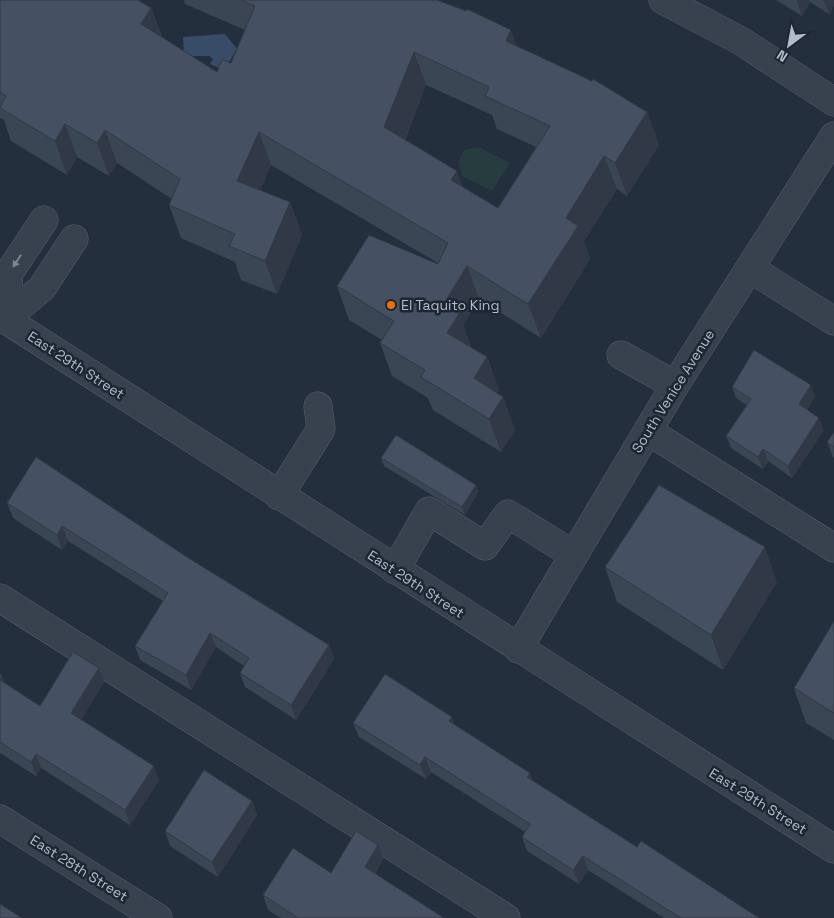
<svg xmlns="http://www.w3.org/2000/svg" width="834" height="918" viewBox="0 0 834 918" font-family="'Space Grotesk',sans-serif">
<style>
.green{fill:#263c3f}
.water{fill:#394c67}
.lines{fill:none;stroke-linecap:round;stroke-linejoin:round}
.minor-casing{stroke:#565f6c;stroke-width:29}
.minor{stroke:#38414e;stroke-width:28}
.wall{fill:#3b4654;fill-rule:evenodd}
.shaded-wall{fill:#303945}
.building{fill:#455162;stroke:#303945;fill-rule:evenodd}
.oneway{fill:#7c8592}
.food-dot{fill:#e8710a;stroke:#1d2633;stroke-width:2}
.labels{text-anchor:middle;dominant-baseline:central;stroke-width:5;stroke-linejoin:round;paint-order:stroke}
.poi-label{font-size:14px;fill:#b4bcc9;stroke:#1d2633;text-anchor:start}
.street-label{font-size:14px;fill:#b4bcc9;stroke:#1d2633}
</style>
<rect width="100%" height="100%" fill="#242f3e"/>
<!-- green -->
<polygon class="green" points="478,147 510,163 492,191 462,176 458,162 464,150"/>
<!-- water -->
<polygon class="water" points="225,34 237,49 224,70 210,64 213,59 209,56 184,56 183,37"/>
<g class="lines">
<!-- minor casing -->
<g class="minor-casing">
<g id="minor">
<polyline points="663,0 741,41 834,102"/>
<polyline points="751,269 834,321"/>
<polyline points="0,316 834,849"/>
<polyline points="5,319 9,273 44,220"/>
<polyline points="5,319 42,288 74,239"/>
<polyline points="621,355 675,385"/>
<polyline points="648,431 834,548"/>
<polyline points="279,496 321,429 318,406"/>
<polyline points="395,570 429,511 485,546 508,514 574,555"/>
<polyline points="0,598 506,918"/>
<polyline points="518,649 675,385 834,136"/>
<polyline points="0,819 158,918"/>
</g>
</g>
<!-- minor -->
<use href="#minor" class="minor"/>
</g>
<!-- wall -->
<g class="wall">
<path d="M0,0l151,8 11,29 55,35 14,-9 14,-33 -60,-26 -1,-4h253l80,46 130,66 12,33 -32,51 -10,-7 -33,52 6,18 -49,79 -62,-39 -16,26 8,22 16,10 12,33 -2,3 6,4 12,33 -14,22 -68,-42 -5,-12 -36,-22 -12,-33 2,-3 -33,-20 -12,-34 101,-23 -167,-98 -11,25 30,12 12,33 -25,59 -36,-14 -6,-18 -54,-24 -12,-33 3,-6 -55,-36 -8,13 -32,-19 -10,18 -56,-34 -7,-21 -4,-2zM426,85l66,30 5,14 39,18 -38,61 -36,-22 -57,-46z"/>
<polygon points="776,0 834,0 834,6 829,14 810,2 802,16"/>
<polygon points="811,385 815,397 807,410 824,430 792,478 768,461 763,469 731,448 726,436 747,405 736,398 732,387"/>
<polygon points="834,432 834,458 833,457 827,442"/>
<polygon points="381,458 476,485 478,492 465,515 384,466"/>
<polygon points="7,503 190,559 329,645 334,659 296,720 245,687 240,673 244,666 216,647 191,690 140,660 135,646 163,601 68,541 62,550 13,518"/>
<polygon points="605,567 777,582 723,670 617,602"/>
<polygon points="834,621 834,740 806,723 794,688"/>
<polygon points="0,674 2,676 5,683 40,706 104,682 81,719 159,780 130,825 41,768 36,776 0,753"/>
<polygon points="353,723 455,725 532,781 637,847 759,918 664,918 588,870 579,884 527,851 522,837 525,832 431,772 426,779 359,737"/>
<polygon points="252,801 257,815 218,877 170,846 165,831"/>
<polygon points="378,845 383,859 375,874 444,918 281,918 268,910 263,895 331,873"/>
</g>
<!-- shaded-wall -->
<g class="shaded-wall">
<polygon points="797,0 809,0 810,2 802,16 797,1"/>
<polygon points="824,0 834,0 834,6 829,14"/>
<polygon points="151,8 163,42 141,24"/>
<polygon points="511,30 523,63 506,41"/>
<polygon points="414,52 426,85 396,161 384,127"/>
<polygon points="647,112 659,145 627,196 615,163"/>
<polygon points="65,124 77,157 67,175 55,141"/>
<polygon points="105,130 117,163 109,176 97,143"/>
<polygon points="259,132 271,165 249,214 237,181"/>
<polygon points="604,156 617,189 584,241 590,259 541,338 528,304 566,218"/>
<polygon points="457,171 469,204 451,180"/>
<polygon points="290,202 302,235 277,294 265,261"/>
<polygon points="467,266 479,299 463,325 471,347 447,333 443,305"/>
<polygon points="487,357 499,390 486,411 474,378"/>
<polygon points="811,385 815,397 803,416 799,404"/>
<polygon points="503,397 515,430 501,452 489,419"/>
<polygon points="819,418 824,430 792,478 788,466"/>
<polygon points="763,449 768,461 763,469 758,457"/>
<polygon points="476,485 478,492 465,515 462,507"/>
<polygon points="62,526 68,541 62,550 57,535"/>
<polygon points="765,547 777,582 723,670 711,635"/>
<polygon points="210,633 216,647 191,690 186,675"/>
<polygon points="329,645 334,659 296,720 291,705"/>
<polygon points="99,668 104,682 77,727 71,713"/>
<polygon points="2,676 7,690 0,681 0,679"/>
<polygon points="452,717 457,731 449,721"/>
<polygon points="36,754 41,768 36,776 31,762"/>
<polygon points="425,757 431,772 426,779 420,765"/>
<polygon points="154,766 159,780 130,825 125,810"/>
<polygon points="530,773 535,787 527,777"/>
<polygon points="252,801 257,815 218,877 212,862"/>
<polygon points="378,845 383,859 370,881 365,867"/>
<polygon points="583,856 588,870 579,884 573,870"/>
</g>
<!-- building -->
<g class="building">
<path d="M0,0h138l13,8 -10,16 76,48 5,-13 9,4 24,-57 -14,-6h196l29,11 1,-2 44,21 -5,11 86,40 1,-2 54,33 -32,51 -11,-7 -38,62 12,8 -50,78 -61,-38 -24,39 16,9 -12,19 40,24 -13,21 29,19 -14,22 -68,-42 4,-7 -45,-27 14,-22 -57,-35 32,-51 69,29 10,-21 -189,-111 -22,49 53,21 -25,59 -36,-15 6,-12 -66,-29 11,-26 -75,-49 -8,13 -32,-19 -10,17 -55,-33v-1l6,-11 -6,-4zM414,52l75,35 -4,9 65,30 -52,82 -47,-28 6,-9 -73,-44z"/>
<polygon points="754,350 811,385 799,404 819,418 788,466 763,449 758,457 726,436 751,399 732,387"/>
<polygon points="834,432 834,447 827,442"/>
<polygon points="396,435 476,485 462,507 381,458"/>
<polygon points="36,457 190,559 329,645 291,705 240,673 249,658 210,633 186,675 135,646 168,593 62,526 57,535 7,503"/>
<polygon points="659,485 765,547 711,635 605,567"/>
<polygon points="834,621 834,713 794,688"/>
<polygon points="73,652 99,668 71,713 154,766 125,810 36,754 31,762 0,742 0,680 40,706"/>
<polygon points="385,674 452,717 449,721 530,773 527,777 637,847 641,841 759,918 681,918 583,856 573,870 522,837 530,824 425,757 420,765 353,723"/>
<polygon points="204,770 252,801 212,862 165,831"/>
<polygon points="356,831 378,845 365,867 444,918 298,918 263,895 293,848 331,873"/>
<polygon points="0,904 22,918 0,918"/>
</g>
<!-- one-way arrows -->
<defs><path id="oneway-solid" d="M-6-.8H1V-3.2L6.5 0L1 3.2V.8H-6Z" transform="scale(1.25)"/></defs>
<use class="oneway" href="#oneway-solid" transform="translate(17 261) rotate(123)"/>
<!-- markers -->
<circle class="food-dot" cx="391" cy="305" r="5"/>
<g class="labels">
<!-- poi labels -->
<g class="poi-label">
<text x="401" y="305">El Taquito King</text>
</g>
<!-- street labels -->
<g class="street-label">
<text transform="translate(76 365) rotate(33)">East 29th Street</text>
<text transform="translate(673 391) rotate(-58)">South Venice Avenue</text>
<text transform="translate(416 584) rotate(33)">East 29th Street</text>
<text transform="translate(758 801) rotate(32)">East 29th Street</text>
<text transform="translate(79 868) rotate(32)">East 28th Street</text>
</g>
</g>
<!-- north arrow -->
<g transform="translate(789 45) rotate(212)" stroke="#1d2633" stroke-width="4" paint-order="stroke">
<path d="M0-4L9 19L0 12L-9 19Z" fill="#b4bcc9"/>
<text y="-8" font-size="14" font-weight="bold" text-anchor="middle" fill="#b4bcc9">N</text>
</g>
</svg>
